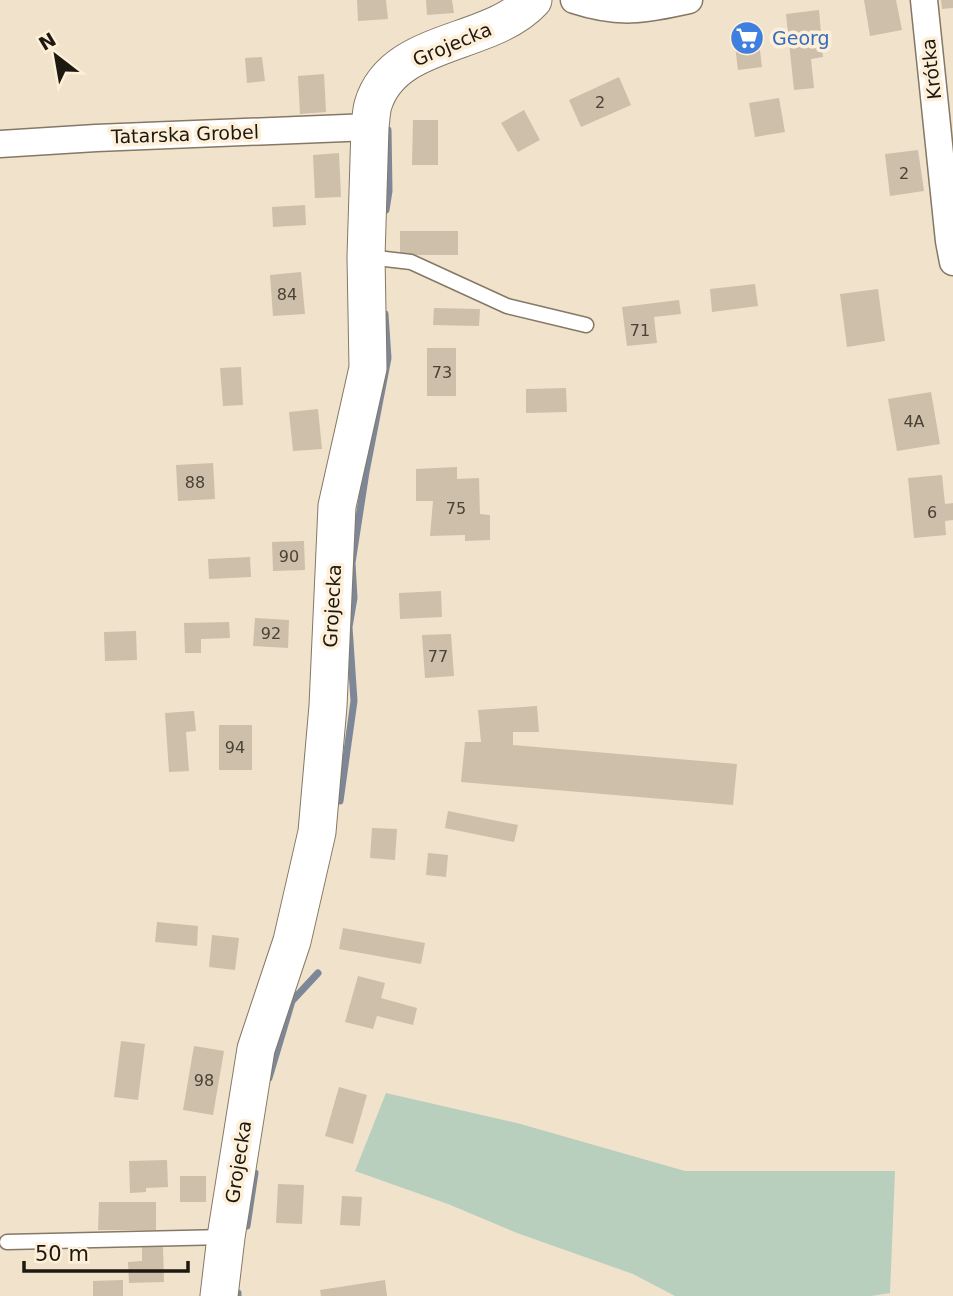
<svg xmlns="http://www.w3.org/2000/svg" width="953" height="1296" viewBox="0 0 953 1296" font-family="'DejaVu Sans',sans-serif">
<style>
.green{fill:#b7cfbc}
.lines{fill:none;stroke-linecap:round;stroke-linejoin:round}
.stream{stroke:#7e8797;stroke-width:7}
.building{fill:#cdbfa9}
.lane-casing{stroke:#857864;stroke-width:17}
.street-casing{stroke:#857864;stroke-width:29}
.secondary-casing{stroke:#857864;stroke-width:39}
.lane{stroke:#fff;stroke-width:14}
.street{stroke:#fff;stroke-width:26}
.secondary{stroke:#fff;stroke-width:37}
.labels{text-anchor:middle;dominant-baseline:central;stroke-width:7;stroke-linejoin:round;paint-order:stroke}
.number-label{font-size:16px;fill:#494236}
.shop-label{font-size:19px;fill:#366cbe;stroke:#feefd9;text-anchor:start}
.street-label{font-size:19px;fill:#1d1810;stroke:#feefd9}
</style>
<rect width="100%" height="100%" fill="#f1e2cc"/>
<!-- green -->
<polygon class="green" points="386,1093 517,1123 685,1171 895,1171 890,1293 871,1296 675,1296 633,1274 517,1233 448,1204 355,1171"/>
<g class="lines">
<!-- stream -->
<g class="stream">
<polyline points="386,210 389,191 388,130"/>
<polyline points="340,801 354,701 349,627 354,598 352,563 366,472 388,358 385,314"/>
<polyline points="269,1078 292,1001 318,973"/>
<polyline points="247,1226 255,1173"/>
<polyline points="238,1296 238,1293"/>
</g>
</g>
<!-- building -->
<g class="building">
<polygon points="357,0 386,0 388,19 358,21"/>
<polygon points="426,0 452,0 454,13 427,15"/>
<polygon points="864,0 896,0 902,30 870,36"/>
<polygon points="941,0 953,0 953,8 942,9"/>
<polygon points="819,10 823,57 811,59 814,88 794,90 786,14"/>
<polygon points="757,26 762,67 738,70 733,29"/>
<polygon points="262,57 265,81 247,83 245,58"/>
<polygon points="324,74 326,112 300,114 298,76"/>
<polygon points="619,77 631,105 581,127 569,100"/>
<polygon points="779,98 785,132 755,137 749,103"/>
<polygon points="524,110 540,140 518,152 501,123"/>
<polygon points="413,120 438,120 438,165 412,165"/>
<polygon points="918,150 924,191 890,196 885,154"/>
<polygon points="339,153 341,197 315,198 313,155"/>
<polygon points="305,205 306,225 273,227 272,207"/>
<rect x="400" y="231" width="58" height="24"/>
<polygon points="301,272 305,314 273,316 270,275"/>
<polygon points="755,284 758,306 712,312 710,289"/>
<polygon points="878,289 885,341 847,347 840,294"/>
<polygon points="679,300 681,314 654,317 657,343 627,346 622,307"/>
<polygon points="434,308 480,309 479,326 433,325"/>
<rect x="427" y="348" width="29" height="48"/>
<polygon points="241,367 243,405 223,406 220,368"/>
<polygon points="566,388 567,412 526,413 526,389"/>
<polygon points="931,392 940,444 897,451 888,399"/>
<polygon points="318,409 322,449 293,451 289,412"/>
<polygon points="213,463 215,499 178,501 176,465"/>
<polygon points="457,467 457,479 479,478 480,514 490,515 490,540 465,541 465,535 430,536 433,501 416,501 416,469"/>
<polygon points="942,475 945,504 953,503 953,520 945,521 946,535 914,538 908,478"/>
<polygon points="304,541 305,570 273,571 272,542"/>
<polygon points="250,557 251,577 209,579 208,559"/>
<polygon points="441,591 442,617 400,619 399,593"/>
<polygon points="255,618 289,620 288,648 253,646"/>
<polygon points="229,622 230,638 201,639 201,653 185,653 184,623"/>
<polygon points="136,631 137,660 105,661 104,632"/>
<polygon points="451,634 454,676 425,678 422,635"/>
<polygon points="537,706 539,732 513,732 513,745 737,764 733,805 461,782 465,742 481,742 478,710"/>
<polygon points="194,711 196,731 186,732 189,771 169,772 165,713"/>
<rect x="219" y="725" width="33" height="45"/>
<polygon points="448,811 518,825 514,842 445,828"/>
<polygon points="372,828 397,829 395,860 370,858"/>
<polygon points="428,853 448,855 446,877 426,875"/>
<polygon points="157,922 198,926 197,946 155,942"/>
<polygon points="343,928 425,943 421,964 339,949"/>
<polygon points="212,935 239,938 235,970 209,967"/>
<polygon points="358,976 385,983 381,998 417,1008 413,1025 377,1016 373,1029 345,1022"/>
<polygon points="121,1041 145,1044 138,1100 114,1097"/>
<polygon points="194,1046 224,1051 213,1115 183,1110"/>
<polygon points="339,1087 367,1095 353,1144 325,1136"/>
<polygon points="167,1160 168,1187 146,1188 146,1192 130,1193 129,1161"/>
<rect x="180" y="1176" width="26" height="26"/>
<polygon points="278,1184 304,1185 302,1224 276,1223"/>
<polygon points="342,1196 362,1197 360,1226 340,1225"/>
<polygon points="99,1202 156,1202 156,1230 98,1230"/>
<polygon points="142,1247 163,1247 164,1282 129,1283 128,1262 142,1261"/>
<polygon points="123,1280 123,1296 93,1296 93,1281"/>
<polygon points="385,1280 387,1296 321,1296 320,1290"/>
</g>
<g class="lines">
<!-- lane casing -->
<g class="lane-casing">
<g id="lane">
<polyline points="368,257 411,262 507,306 586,325"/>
<polyline points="7,1242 226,1237"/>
</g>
</g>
<!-- street casing -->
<g class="street-casing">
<g id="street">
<path d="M574,0c46,15 69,10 115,0"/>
<polyline points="924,0 949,241 953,262"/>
<polyline points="0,144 96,138 370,127"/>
</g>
</g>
<!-- secondary casing -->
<g class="secondary-casing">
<path id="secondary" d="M219,1296l7,-59 30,-188 36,-108 25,-109 11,-126 9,-200 31,-138 -2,-111 4,-130c1,-7 1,-15 3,-22 20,-68 117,-58 160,-105"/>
</g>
<!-- lane -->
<use href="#lane" class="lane"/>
<!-- street -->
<use href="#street" class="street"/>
<!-- secondary -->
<use href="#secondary" class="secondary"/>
</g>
<!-- icons -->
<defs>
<g id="supermarket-disc" transform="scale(1.75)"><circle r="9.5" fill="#3f7fe0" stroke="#feefd9"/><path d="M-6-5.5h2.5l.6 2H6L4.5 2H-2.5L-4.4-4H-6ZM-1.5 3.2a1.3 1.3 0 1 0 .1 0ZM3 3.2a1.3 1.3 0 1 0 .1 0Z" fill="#fff"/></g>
</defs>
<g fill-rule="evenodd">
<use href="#supermarket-disc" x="747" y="38"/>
</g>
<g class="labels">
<!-- number labels -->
<g class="number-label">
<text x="600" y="102">2</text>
<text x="904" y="173">2</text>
<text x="287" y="294">84</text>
<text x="640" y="330">71</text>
<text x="442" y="372">73</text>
<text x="914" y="421">4A</text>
<text x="195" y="482">88</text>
<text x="456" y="508">75</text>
<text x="932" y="512">6</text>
<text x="289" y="556">90</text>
<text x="271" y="633">92</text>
<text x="438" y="656">77</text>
<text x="235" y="747">94</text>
<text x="204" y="1080">98</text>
</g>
<!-- shop labels -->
<g class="shop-label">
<text x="772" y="38">Georg</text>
</g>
<!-- street labels -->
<g class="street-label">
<text transform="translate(452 44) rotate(-23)">Grojecka</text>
<text transform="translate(931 69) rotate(-96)">Krótka</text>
<text transform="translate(185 134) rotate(-2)">Tatarska Grobel</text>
<text transform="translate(332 606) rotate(-87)">Grojecka</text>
<text transform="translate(238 1162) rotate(-81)">Grojecka</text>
</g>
</g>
<!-- north arrow -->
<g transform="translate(56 56) rotate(329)" stroke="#feefd9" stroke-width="5" paint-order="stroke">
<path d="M0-5L12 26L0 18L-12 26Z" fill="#1d1810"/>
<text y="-10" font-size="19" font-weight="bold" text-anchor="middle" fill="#1d1810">N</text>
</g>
<!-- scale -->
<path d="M24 1261v10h164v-10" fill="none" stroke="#1d1810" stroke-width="3.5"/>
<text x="35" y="1261" font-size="21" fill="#1d1810" stroke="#feefd9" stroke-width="5" paint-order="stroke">50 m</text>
</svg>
